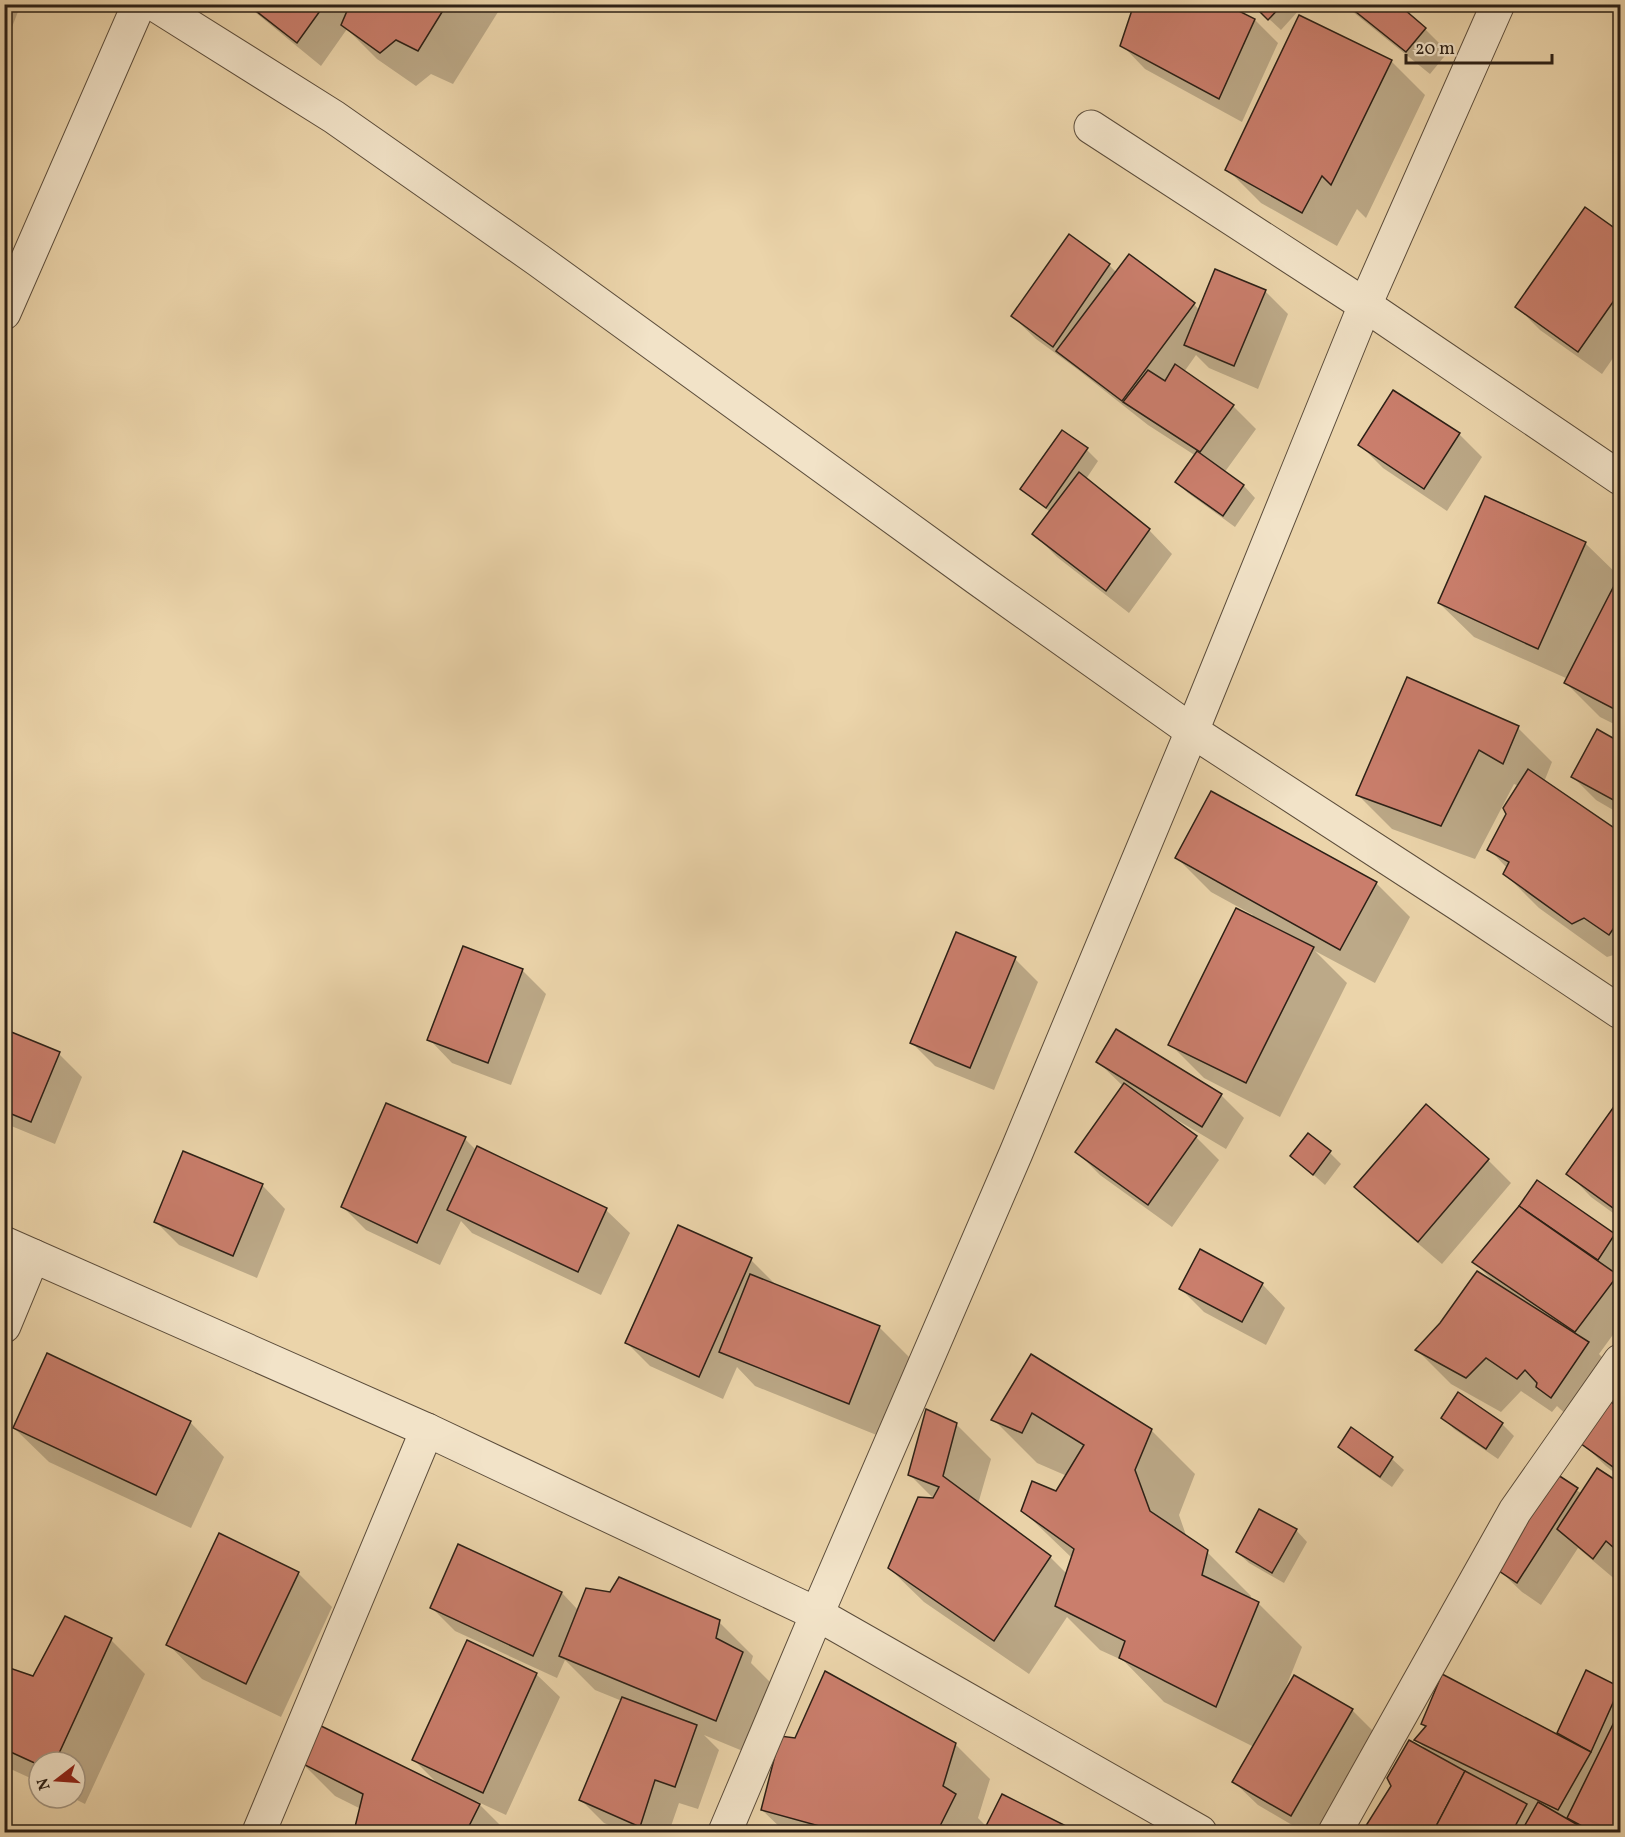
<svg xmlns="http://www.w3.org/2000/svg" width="1625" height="1837" viewBox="0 0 1625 1837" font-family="Vollkorn,serif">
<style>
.shadow{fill:#0003}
.building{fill:#ca7e6c;stroke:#2c2016;stroke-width:1.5}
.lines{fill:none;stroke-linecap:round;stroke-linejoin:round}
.minor-casing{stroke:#5c4d3b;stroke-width:35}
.minor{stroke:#f2e3c8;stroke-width:33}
</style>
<rect width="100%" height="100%" fill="#ebd4aa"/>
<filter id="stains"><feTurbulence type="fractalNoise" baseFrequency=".00333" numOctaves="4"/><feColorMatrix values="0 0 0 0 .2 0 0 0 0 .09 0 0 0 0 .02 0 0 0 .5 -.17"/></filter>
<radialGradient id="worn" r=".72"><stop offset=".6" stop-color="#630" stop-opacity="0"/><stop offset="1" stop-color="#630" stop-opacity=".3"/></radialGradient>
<!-- shadow -->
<g class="shadow">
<polygon points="4,4 21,4 12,27 4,29"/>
<polygon points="245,4 503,4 453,84 431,74 416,86 377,59 347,29 321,66"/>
<polygon points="541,4 560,4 554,13"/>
<polygon points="1221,4 1255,20 1278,43 1242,122 1145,69 1122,45"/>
<polygon points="1253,4 1296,4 1300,9 1281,30"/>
<polygon points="1343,4 1395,4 1425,29 1448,52 1430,74"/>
<polygon points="1391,61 1425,95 1366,218 1357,209 1337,246 1261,203 1227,169"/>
<polygon points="1585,209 1620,234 1620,348 1602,374 1540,330 1517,307"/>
<polygon points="1109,265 1117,273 1194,304 1200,311 1265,291 1288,314 1258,389 1209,368 1196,355 1184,372 1233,406 1256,429 1224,473 1244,486 1255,498 1235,527 1188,493 1177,482 1196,456 1148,425 1077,369 1036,339 1012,316"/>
<polygon points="1063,432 1087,450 1098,461 1086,479 1149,530 1172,554 1129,613 1057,557 1034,534 1050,512 1022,489"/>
<polygon points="1459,434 1482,457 1447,511 1383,468 1360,445"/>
<polygon points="1585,543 1620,577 1620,727 1600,717 1566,683 1568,679 1474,637 1439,603"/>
<polygon points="1518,728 1552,762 1544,782 1620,833 1620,953 1607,957 1539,908 1505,874 1508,869 1489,849 1508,814 1519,786 1514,784 1475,859 1392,829 1358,795"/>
<polygon points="1597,731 1620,743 1620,814 1596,800 1573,777"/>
<polygon points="1177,858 1376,883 1410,917 1375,983 1315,951 1347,983 1280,1117 1204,1078 1170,1044 1253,915 1211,892"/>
<polygon points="1015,959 1038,982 994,1090 935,1066 912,1043"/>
<polygon points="522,970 546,994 511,1085 452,1063 429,1039"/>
<polygon points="4,1031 59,1054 82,1077 55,1144 4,1123"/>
<polygon points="1098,1062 1221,1095 1244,1118 1226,1149 1172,1117 1171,1119 1196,1137 1219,1160 1172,1227 1100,1175 1077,1152 1124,1087"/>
<polygon points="1620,1101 1620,1218 1591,1197 1568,1173"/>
<polygon points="1426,1106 1488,1160 1511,1183 1442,1264 1379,1210 1356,1187"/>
<polygon points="465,1139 476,1150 477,1148 606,1210 630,1233 601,1295 472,1233 461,1221 440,1265 366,1230 343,1207"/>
<polygon points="1330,1153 1341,1164 1325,1185 1292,1156"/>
<polygon points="262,1185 285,1209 257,1278 179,1245 156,1222"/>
<polygon points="1520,1207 1614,1235 1620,1241 1620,1325 1599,1354 1620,1376 1573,1421 1557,1406 1552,1412 1521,1391 1501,1412 1451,1384 1417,1350 1493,1281 1474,1262"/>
<polygon points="751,1260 774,1283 773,1285 880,1328 914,1362 884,1438 755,1386 737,1367 723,1399 650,1366 626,1342"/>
<polygon points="1262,1284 1285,1308 1266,1345 1204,1312 1180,1288"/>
<polygon points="1031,1356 1151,1430 1195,1474 1179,1515 1187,1538 1207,1552 1251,1596 1250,1599 1258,1603 1302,1647 1284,1692 1352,1710 1375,1733 1318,1832 1304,1832 1258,1805 1234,1782 1254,1747 1164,1702 1124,1661 1100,1650 1067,1617 1029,1674 924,1602 889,1568 934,1499 910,1475 956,1424 991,1459 978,1504 1050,1557 1067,1574 1072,1558 1023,1511 1056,1493 1067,1476 1037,1463 993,1419"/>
<polygon points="1459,1394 1502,1424 1514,1436 1498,1459 1454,1429 1443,1418"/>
<polygon points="1610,1404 1620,1411 1620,1477 1606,1466 1582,1443"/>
<polygon points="190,1422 224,1457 191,1528 49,1462 14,1428"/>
<polygon points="1351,1429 1392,1459 1404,1470 1392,1487 1351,1458 1339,1446"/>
<polygon points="1598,1470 1620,1485 1620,1576 1617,1581 1578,1548 1541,1605 1522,1592 1498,1569 1558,1477 1582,1494"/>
<polygon points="1296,1530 1307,1542 1284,1583 1249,1563 1237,1552"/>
<polygon points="459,1546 562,1593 578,1610 719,1622 753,1656 751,1663 776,1688 750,1754 704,1735 719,1750 698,1809 679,1803 669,1832 625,1832 604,1823 581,1800 622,1701 595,1690 565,1660 557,1678 455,1631 432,1608"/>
<polygon points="298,1573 332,1607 281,1717 202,1679 168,1644"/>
<polygon points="111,1640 145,1674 85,1804 73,1798 75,1798 75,1762 39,1762 39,1782 4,1766 4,1668 33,1678"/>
<polygon points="1586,1672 1620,1689 1620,1832 1364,1832 1392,1786 1428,1751 1416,1740 1426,1728 1423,1724 1565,1739 1558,1732"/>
<polygon points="825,1673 956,1745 990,1779 978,1818 987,1827 1003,1796 1075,1832 785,1832 762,1810 796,1740"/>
<polygon points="536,1674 560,1697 506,1815 476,1801 507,1832 358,1832 356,1830 361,1809 335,1796 300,1761 438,1784 414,1760"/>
</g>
<!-- building -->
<g class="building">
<polygon points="247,4 325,4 297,43"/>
<polygon points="350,4 447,4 418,51 396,40 380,53 341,25"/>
<polygon points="1134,4 1225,4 1255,19 1219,99 1120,46"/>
<polygon points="1252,4 1283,4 1268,20"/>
<polygon points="1346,4 1398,4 1426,28 1406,52"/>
<polygon points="1299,15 1392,60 1331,185 1322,176 1302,213 1225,170"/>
<polygon points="1585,207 1620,232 1620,292 1578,352 1515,307"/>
<polygon points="1069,234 1110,264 1053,347 1011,316"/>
<polygon points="1129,254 1195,303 1122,401 1056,351"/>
<polygon points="1215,269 1266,290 1234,366 1184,345"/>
<polygon points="1175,364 1234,405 1200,452 1123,402 1148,370 1165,381"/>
<polygon points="1393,390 1460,433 1424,489 1358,445"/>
<polygon points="1062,430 1088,448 1046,508 1020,489"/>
<polygon points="1197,451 1244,485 1223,516 1175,482"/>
<polygon points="1079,472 1150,529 1106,591 1032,534"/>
<polygon points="1485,496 1586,542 1538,649 1438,603"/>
<polygon points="1620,574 1620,712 1564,683"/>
<polygon points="1407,677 1519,726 1503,764 1479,750 1441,826 1356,795"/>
<polygon points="1597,729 1620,742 1620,795 1617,802 1571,777"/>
<polygon points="1528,769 1620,832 1620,919 1609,935 1584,918 1572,924 1503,874 1509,862 1487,850 1506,814 1503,808"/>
<polygon points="1211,791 1377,882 1340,950 1175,858"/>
<polygon points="1236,908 1314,947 1246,1083 1168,1045"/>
<polygon points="956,932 1016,957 970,1068 910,1043"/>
<polygon points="463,946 523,969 488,1063 427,1040"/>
<polygon points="4,1029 60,1052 31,1122 4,1111"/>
<polygon points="1116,1029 1222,1094 1202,1127 1096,1062"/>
<polygon points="1124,1083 1197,1136 1148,1205 1075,1152"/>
<polygon points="1620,1098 1620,1213 1566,1174"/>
<polygon points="386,1103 466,1137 417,1243 341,1207"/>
<polygon points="1426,1104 1489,1159 1418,1242 1354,1187"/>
<polygon points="1308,1133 1331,1151 1313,1175 1290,1156"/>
<polygon points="477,1146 607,1208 578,1272 447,1210"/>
<polygon points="183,1151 263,1184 233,1256 154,1222"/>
<polygon points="1537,1180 1615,1234 1598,1260 1519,1206"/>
<polygon points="1519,1206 1618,1275 1575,1332 1472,1262"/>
<polygon points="678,1225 752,1258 699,1377 625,1343"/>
<polygon points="1200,1249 1263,1283 1242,1322 1179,1289"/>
<polygon points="1477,1271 1589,1342 1551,1398 1536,1387 1537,1383 1525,1370 1517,1379 1486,1358 1466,1378 1415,1350 1440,1323"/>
<polygon points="750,1274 880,1326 849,1404 719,1352"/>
<polygon points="47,1353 191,1421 156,1495 13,1428"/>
<polygon points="1031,1354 1152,1429 1135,1470 1150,1511 1208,1550 1202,1575 1259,1602 1216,1707 1119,1658 1125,1641 1055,1606 1074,1549 1021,1511 1032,1481 1056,1491 1084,1445 1032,1413 1022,1433 991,1420"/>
<polygon points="1458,1392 1503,1423 1486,1449 1441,1418"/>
<polygon points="1610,1401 1620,1409 1620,1472 1580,1443"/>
<polygon points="926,1409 957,1423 943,1476 1051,1556 994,1641 888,1568 918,1497 933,1498 939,1487 908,1475"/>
<polygon points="1351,1427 1393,1457 1380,1477 1338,1447"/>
<polygon points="1597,1468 1620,1483 1620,1553 1606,1541 1593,1559 1557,1529"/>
<polygon points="1558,1475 1578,1488 1517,1583 1496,1569"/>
<polygon points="1259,1509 1297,1529 1272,1573 1236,1552"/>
<polygon points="219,1533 299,1572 246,1684 166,1645"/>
<polygon points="458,1544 562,1592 533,1656 430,1608"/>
<polygon points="619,1577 720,1620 716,1638 743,1652 716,1721 559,1656 586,1588 610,1592"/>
<polygon points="65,1616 112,1638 55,1762 39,1762 39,1765 4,1749 4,1666 33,1676"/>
<polygon points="467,1640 537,1673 483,1793 412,1760"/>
<polygon points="1586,1670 1620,1687 1591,1752 1557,1733"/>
<polygon points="825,1671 956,1743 943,1786 956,1794 937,1832 841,1832 761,1810 780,1736 795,1738"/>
<polygon points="1442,1674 1591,1752 1558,1810 1414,1740 1426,1726 1421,1724"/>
<polygon points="1294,1675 1353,1709 1291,1816 1232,1782"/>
<polygon points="622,1697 697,1725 675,1787 655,1780 640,1827 579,1800"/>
<polygon points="1620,1710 1620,1832 1593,1832 1567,1818"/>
<polygon points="315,1723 480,1804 466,1832 354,1831 363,1794 299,1762"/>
<polygon points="1409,1740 1465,1771 1433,1832 1362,1832 1391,1786 1387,1778"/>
<polygon points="1465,1771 1527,1804 1512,1832 1433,1832"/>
<polygon points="1002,1794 1078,1832 983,1832"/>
<polygon points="1538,1802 1590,1832 1521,1832"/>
<polygon points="944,1826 955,1832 940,1832"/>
</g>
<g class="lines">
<!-- minor casing -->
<g class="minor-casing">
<g id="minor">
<polyline points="154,4 334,117 538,260 978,579 1192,731 1463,907 1620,1012"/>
<polyline points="1091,127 1365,305 1620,478"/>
<polyline points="4,313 139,4"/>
<polyline points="4,1243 427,1430 817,1614 1200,1832"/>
<polyline points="4,1326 33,1256"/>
<polyline points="259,1832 427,1430"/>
<polyline points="725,1832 817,1614 1016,1153 1192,731 1365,305 1498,4"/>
<polyline points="1335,1832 1515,1511 1620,1361"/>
</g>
</g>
<!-- minor -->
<use href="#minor" class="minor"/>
</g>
<!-- margin -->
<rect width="1625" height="1837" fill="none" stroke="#ebd4aa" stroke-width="24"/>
<rect x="6" y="6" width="1613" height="1825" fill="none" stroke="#2c2016" stroke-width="3"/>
<rect x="12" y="12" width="1601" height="1813" fill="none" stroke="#2c2016" stroke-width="1.5"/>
<!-- north arrow -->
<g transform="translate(57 1780) rotate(253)"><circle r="28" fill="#f2e3c8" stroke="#a39581" stroke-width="1.5"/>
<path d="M0-4.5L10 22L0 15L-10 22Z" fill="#8f2418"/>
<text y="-9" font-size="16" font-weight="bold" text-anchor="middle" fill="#2c2016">N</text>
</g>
<!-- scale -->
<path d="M1406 54v9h146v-9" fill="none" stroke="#2c2016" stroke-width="3"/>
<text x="1415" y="54" font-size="18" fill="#2c2016" stroke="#f2e3c8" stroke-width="4.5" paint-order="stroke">20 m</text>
<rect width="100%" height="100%" filter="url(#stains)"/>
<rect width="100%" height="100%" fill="url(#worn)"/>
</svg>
